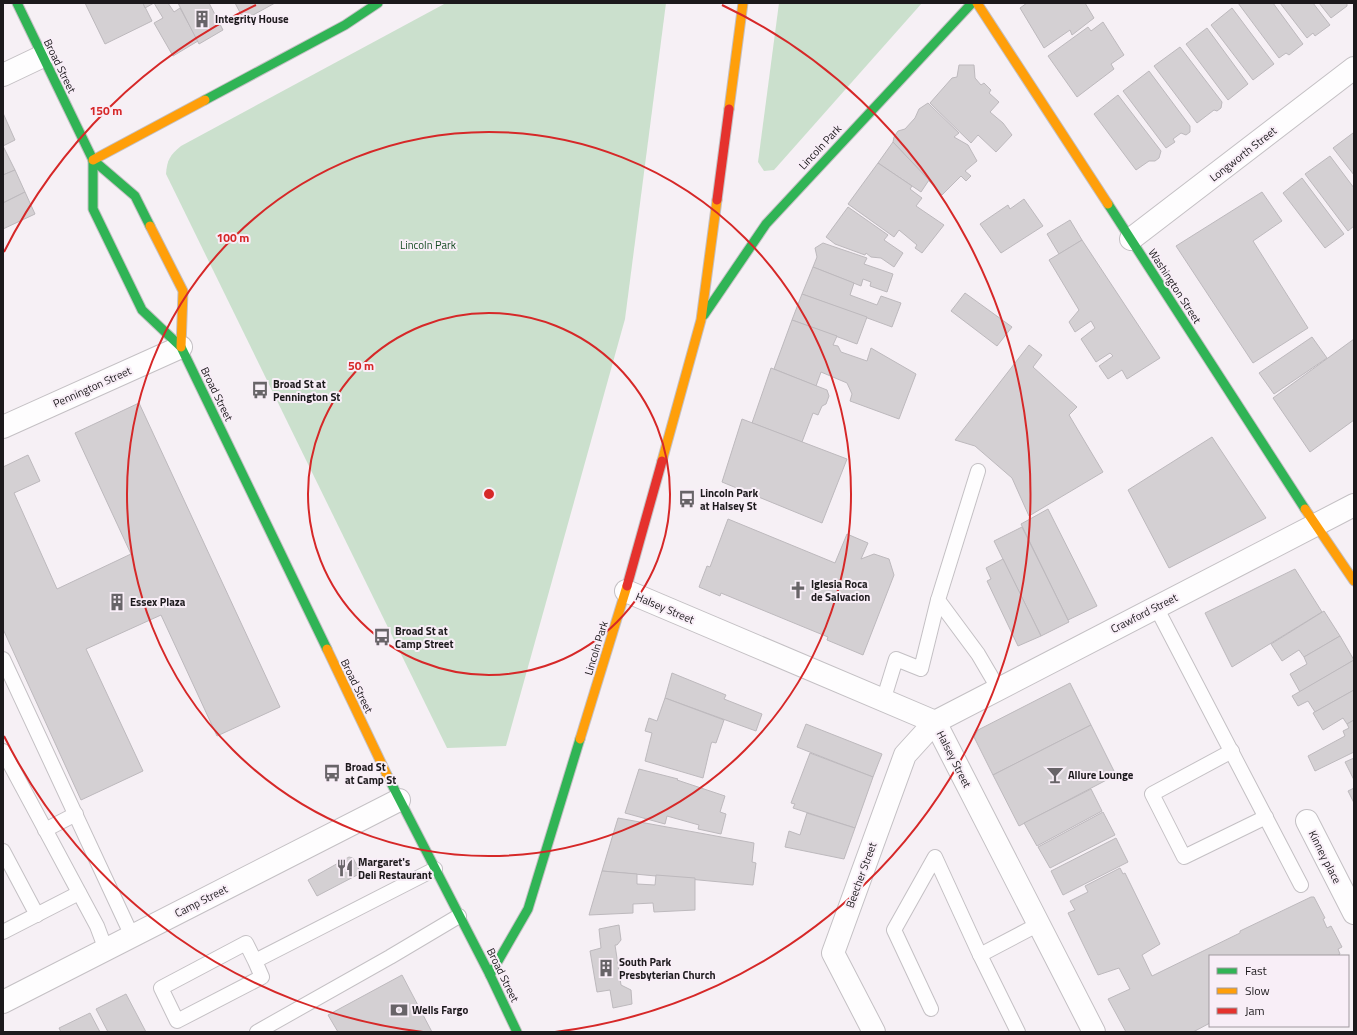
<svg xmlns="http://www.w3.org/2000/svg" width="1357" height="1035" viewBox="0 0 1357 1035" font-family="'Titillium Web',sans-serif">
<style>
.green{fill:#cbe0cd}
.building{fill:#d4d0d3;stroke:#bdb9bd}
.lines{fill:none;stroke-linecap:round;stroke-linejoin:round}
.lane-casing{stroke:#c4c0c4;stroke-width:16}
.street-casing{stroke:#c4c0c4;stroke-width:24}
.fast-casing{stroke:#c4c0c4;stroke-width:11}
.slow-casing{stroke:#c4c0c4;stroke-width:11}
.jam-casing{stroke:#c4c0c4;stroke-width:11}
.lane{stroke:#fefdfe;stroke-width:14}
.street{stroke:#fefdfe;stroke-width:22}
.fast{stroke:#30b455;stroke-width:9}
.slow{stroke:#ff9f0a;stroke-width:9}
.jam{stroke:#e5322d;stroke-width:9}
.ring{fill:none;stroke:#d62828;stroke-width:2}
.labels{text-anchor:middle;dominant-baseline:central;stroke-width:4;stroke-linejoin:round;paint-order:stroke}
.poi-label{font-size:11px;font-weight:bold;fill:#1c191c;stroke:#f8eef7;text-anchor:start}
.street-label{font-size:11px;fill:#1c191c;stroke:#f8eef7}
.park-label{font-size:11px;fill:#164c23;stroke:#f8eef7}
.centre{fill:#d62828;stroke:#f8eef7;stroke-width:2}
.ring-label{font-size:12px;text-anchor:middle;font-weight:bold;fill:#d62828;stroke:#f8eef7;stroke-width:4;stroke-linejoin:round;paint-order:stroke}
</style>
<rect width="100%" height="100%" fill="#f6f0f5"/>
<!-- green -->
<g class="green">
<path d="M446,3h220l-41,316 -119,427 -59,2 -281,-574c1,-14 4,-19 15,-28z"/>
<polygon points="779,3 922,3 774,170 764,171 758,162"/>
</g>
<!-- building -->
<g class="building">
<polygon points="85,3 143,3 152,21 105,44"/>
<polygon points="143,3 168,3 174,12 180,8 198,41 173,56 154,23 163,18 154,3 145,8"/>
<polygon points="178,3 209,3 223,30 199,44"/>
<polygon points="235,3 275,3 244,20"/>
<polygon points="1027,3 1085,3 1094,18 1072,35 1070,30 1044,48 1020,8"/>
<polygon points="1238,3 1273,3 1303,44 1289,55 1286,53 1279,58"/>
<polygon points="1280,3 1313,3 1330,25 1315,36 1313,33 1307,38"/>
<polygon points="1319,3 1347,3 1347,6 1331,18"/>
<polygon points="1232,8 1274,64 1253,80 1211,25"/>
<polygon points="1103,22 1124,55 1111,64 1114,69 1077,97 1048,56 1088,27 1091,31"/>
<polygon points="1207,28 1248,84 1228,100 1186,44"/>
<polygon points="1180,47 1222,102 1221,108 1217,111 1214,110 1197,123 1154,66"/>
<polygon points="959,65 974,65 975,78 981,85 984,83 991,90 989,93 999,102 990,112 1003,123 1012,135 996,152 978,135 971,143 930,103 952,78 957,77"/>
<polygon points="1149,71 1190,126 1190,132 1186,135 1181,133 1173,139 1175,142 1166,148 1123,91"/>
<polygon points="1118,95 1161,151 1159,158 1155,161 1149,161 1136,170 1094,114"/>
<polygon points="928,103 959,133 954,137 968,145 977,161 965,171 971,176 966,181 961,176 942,195 893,142 894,137 898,131 905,129 915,118 919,109"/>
<polygon points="3,113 15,140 3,146"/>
<polygon points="1353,133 1354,134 1354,175 1333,148"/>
<polygon points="893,142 929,180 921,192 878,163"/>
<polygon points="3,146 15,170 3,175"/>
<polygon points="1330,156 1354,188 1354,226 1348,231 1305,174"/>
<polygon points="878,163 912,186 910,189 922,198 916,206 944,225 922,253 915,248 917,245 899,230 894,237 848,204"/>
<polygon points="15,170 25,192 3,203 3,175"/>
<polygon points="1302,178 1344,234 1325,248 1283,193"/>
<polygon points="25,192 35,214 3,229 3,203"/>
<polygon points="1262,192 1282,221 1253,241 1308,328 1253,363 1176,246"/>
<polygon points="1024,199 1043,226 1001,253 980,224 1008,205 1010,209"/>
<polygon points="848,207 888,235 884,240 903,253 894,267 881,258 871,257 866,253 865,255 835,244 826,237"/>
<polygon points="1070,220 1082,240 1059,254 1047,234"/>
<polygon points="1082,240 1160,358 1127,379 1122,370 1108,379 1099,366 1113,356 1110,353 1096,362 1081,339 1095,328 1091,321 1075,332 1069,322 1079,310 1049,260"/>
<polygon points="823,243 867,258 864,264 893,274 887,292 870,286 871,282 863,279 861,286 813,267 817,257 815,248"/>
<polygon points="813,267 854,283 850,295 877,305 881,296 901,303 892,327 802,294"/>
<polygon points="965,293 1012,327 997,346 951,311"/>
<polygon points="802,294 867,317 857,344 792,320"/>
<polygon points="792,320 837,336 833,345 838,346 841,352 867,361 871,348 916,374 899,419 850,401 852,394 847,383 821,372 816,386 774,369"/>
<polygon points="1312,337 1327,358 1274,394 1259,373"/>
<polygon points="1354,339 1354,420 1310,452 1273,398"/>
<polygon points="1029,345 1042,355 1033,367 1077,407 1069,415 1103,472 1029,516 1012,478 975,446 955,440"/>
<polygon points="771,368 827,390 829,396 826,404 822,406 818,415 813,413 802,442 752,423"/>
<polygon points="139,403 280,707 217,736 161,615 86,649 143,771 81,800 3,629 3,467 28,455 40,481 14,493 57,589 131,554 75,433"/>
<polygon points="742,419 847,459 822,523 722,482"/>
<polygon points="1212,437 1266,518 1169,568 1128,490"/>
<polygon points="1048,509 1097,606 1068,620 1021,524"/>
<polygon points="728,519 835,563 847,534 868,543 861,559 874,554 889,559 894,575 863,655 827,640 828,637 721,593 720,596 699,587 707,566 710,567"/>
<polygon points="1022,527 1069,622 1041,636 994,541"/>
<polygon points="1003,559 1041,636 1018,646 987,581 991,579 986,568"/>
<polygon points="1295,569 1322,612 1232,667 1205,613"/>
<polygon points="1324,611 1340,636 1304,657 1299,650 1282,661 1271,644"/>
<polygon points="1340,636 1354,660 1300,692 1290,674 1307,664 1304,657"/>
<polygon points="1354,660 1354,690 1315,712 1308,701 1298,706 1292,696"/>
<polygon points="672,673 726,695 724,699 762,714 756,731 665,698"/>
<polygon points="1070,683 1091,725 993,775 974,737 978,730"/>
<polygon points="1354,690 1354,720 1347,724 1343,718 1323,730 1313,713"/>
<polygon points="665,698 724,720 716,743 712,742 711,744 703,778 645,761 652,733 645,731 649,718 657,721"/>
<polygon points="1354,720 1354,752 1315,771 1308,756 1345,736 1343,731 1349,728 1347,724"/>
<polygon points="806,724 882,754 873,777 797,747"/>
<polygon points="1091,725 1116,775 1019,826 993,775"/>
<polygon points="810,753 873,777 855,828 793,808 795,804 791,803"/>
<polygon points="1354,758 1354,780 1345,762"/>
<polygon points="639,769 678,779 677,780 725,796 720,812 726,814 721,834 698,829 699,825 667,816 665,824 625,813"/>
<polygon points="1354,788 1354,803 1348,791"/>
<polygon points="1091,789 1102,811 1037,846 1024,823"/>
<polygon points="1103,812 1115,835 1050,868 1038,847"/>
<polygon points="807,813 855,828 844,859 785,847 789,831 800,835"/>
<polygon points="618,818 754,843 752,862 756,863 753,885 602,871"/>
<polygon points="1116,838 1128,862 1063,895 1051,871"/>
<polygon points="349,857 353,858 361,873 317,896 308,880"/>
<polygon points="1120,868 1123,874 1125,873 1160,944 1142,955 1152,976 1240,933 1240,931 1311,897 1314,897 1325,918 1323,919 1327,928 1331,926 1342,947 1338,949 1340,954 1337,956 1210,956 1210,1023 1193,1032 1126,1032 1108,999 1130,989 1119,968 1098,975 1068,913 1075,910 1070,901 1088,892 1085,886"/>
<polygon points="602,871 637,874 637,884 655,885 656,875 695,878 695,910 654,912 653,903 633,904 633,913 589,915"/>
<polygon points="619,925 621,940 617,945 615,945 621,985 631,990 632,1004 613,1008 610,990 597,992 590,951 601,948 599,929"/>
<polygon points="402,975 432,1032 338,1032 328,1015"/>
<polygon points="126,994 146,1032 108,1032 96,1009"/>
<polygon points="90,1013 100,1032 61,1032 59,1028"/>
</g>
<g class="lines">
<!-- lane casing -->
<g class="lane-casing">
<g id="lane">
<polyline points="978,471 938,600 978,654 998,688"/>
<polyline points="1156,607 1301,885"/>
<polyline points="3,659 132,936"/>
<polyline points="883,701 896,659 921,669 938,600"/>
<polyline points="3,751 97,926 106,950"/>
<polyline points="1232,751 1152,794 1184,857 1266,817"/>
<polyline points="45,830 76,814"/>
<polyline points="3,851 37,915"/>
<polyline points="3,932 79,893"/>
<polyline points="255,961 246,943 161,988 177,1021 262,977 255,961 435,869"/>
<polyline points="931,1009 894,930 935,857 980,955"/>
<polyline points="257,1032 390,957 459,916"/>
<polyline points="1018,1032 980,955 1039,924"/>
</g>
</g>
<!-- street casing -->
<g class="street-casing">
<g id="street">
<polyline points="3,75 43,56"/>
<polyline points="1131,239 1354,68"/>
<polyline points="3,427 181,347"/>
<polyline points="626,591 935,722 1094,1032"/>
<polyline points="1307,821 1354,913"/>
<polyline points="3,1002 399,800"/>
<polyline points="874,1032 833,953 905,755 935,722 1354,505"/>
</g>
</g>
<!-- fast casing -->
<g class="fast-casing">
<g id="fast">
<polyline points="17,3 93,160 135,196 150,226"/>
<polyline points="205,100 345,25 378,3"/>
<polyline points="93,160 93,209 142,310 181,347 327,649"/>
<polyline points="1108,204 1305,509"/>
<polyline points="704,315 766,224 972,3"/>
<polyline points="387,775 490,975 517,1032"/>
<polyline points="490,975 528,909 580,739"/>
</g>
</g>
<!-- slow casing -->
<g class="slow-casing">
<g id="slow">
<polyline points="977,3 1108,204"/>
<polyline points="729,109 743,3"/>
<polyline points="93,160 205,100"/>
<polyline points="150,226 183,291 181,347"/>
<polyline points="662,461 701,320 717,200"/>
<polyline points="1305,509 1354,581"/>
<polyline points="327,649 387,775"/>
<polyline points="580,739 627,586"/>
</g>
</g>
<!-- jam casing -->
<g class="jam-casing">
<g id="jam">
<polyline points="717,200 729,109"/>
<polyline points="627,586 662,461"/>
</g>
</g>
<!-- lane -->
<use href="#lane" class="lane"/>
<!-- street -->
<use href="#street" class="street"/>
<!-- fast -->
<use href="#fast" class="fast"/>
<!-- slow -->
<use href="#slow" class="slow"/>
<!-- jam -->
<use href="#jam" class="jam"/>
</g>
<!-- distance rings -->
<g class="ring">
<circle cx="489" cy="494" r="181"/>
<circle cx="489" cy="494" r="362"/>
<path d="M423 1032A542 542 0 0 1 4 736M4 252A542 542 0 0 1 256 5M722 5A542 542 0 0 1 555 1032"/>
</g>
<!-- icons -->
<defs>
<g id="building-bare" transform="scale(1.38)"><path d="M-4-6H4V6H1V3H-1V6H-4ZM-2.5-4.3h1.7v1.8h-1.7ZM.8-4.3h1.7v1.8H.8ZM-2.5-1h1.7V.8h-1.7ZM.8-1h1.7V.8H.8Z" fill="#686468" stroke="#f8eef7" stroke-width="2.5" paint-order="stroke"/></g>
<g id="bus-bare" transform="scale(1.38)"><path d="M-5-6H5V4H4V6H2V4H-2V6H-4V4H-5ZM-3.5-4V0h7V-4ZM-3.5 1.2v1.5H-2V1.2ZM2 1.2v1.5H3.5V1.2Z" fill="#686468" stroke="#f8eef7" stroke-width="2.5" paint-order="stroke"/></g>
<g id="church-bare" transform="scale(1.38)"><path d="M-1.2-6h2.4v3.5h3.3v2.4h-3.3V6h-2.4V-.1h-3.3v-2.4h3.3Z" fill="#686468" stroke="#f8eef7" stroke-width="2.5" paint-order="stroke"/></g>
<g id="bar-bare" transform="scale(1.38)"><path d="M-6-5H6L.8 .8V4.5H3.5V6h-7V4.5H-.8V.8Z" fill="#686468" stroke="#f8eef7" stroke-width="2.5" paint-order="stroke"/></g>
<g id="restaurant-bare" transform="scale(1.38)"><path d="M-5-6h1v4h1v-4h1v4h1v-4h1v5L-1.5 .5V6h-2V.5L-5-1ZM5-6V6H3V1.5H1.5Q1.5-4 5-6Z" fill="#686468" stroke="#f8eef7" stroke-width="2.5" paint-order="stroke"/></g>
<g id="bank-bare" transform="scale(1.38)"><path d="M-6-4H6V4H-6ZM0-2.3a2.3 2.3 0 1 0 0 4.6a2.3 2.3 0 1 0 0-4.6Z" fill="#686468" stroke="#f8eef7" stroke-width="2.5" paint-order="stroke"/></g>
</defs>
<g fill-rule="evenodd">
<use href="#building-bare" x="202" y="19"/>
<use href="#bus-bare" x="260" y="390"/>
<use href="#bus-bare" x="687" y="499"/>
<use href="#church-bare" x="798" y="590"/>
<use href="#building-bare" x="117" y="602"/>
<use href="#bus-bare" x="382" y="637"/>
<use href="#bus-bare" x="332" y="773"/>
<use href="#bar-bare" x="1055" y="775"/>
<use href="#restaurant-bare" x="345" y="868"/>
<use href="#building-bare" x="606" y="968"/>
<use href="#bank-bare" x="399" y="1010"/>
</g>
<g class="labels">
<!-- poi labels -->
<g class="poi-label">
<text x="215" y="19">Integrity House</text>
<text x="273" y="384">Broad St at<tspan x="273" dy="13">Pennington St</tspan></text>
<text x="700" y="493">Lincoln Park<tspan x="700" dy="13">at Halsey St</tspan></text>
<text x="811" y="584">Iglesia Roca<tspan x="811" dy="13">de Salvacion</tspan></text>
<text x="130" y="602">Essex Plaza</text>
<text x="395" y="631">Broad St at<tspan x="395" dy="13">Camp Street</tspan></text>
<text x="345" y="767">Broad St<tspan x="345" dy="13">at Camp St</tspan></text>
<text x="1068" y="775">Allure Lounge</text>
<text x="358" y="862">Margaret's<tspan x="358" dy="13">Deli Restaurant</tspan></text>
<text x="619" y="962">South Park<tspan x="619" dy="13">Presbyterian Church</tspan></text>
<text x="412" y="1010">Wells Fargo</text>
</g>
<!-- street labels -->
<g class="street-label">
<text transform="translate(60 66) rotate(64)">Broad Street</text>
<text transform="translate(820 147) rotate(-47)">Lincoln Park</text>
<text transform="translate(1243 154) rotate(-38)">Longworth Street</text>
<text transform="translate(1175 286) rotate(57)">Washington Street</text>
<text transform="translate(92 387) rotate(-24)">Pennington Street</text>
<text transform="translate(217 394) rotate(64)">Broad Street</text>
<text transform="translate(665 608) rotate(23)">Halsey Street</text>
<text transform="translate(1144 613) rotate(-27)">Crawford Street</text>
<text transform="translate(596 648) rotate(-73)">Lincoln Park</text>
<text transform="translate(357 686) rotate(64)">Broad Street</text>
<text transform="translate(954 759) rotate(63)">Halsey Street</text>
<text transform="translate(1325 857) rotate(63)">Kinney place</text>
<text transform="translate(861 875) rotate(-70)">Beecher Street</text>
<text transform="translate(201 901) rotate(-27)">Camp Street</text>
<text transform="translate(503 975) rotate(64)">Broad Street</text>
</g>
<!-- park labels -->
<g class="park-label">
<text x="428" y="245">Lincoln Park</text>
</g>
</g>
<circle cx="489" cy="494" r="6" class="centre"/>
<g class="ring-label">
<text x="106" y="115">150 m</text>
<text x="233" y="242">100 m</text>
<text x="361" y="370">50 m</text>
</g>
<!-- border -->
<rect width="1357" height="1035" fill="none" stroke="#1c191c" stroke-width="8"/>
<!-- legend -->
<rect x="1209" y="955" width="140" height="72" fill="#f8eef7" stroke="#a0999f"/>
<rect x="1217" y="968" width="20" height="6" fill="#30b455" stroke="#a0999f"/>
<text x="1245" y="975" font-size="12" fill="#1c191c">Fast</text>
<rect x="1217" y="988" width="20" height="6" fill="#ff9f0a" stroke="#a0999f"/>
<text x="1245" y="995" font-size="12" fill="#1c191c">Slow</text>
<rect x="1217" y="1008" width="20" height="6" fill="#e5322d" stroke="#a0999f"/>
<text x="1245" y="1015" font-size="12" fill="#1c191c">Jam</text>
</svg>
